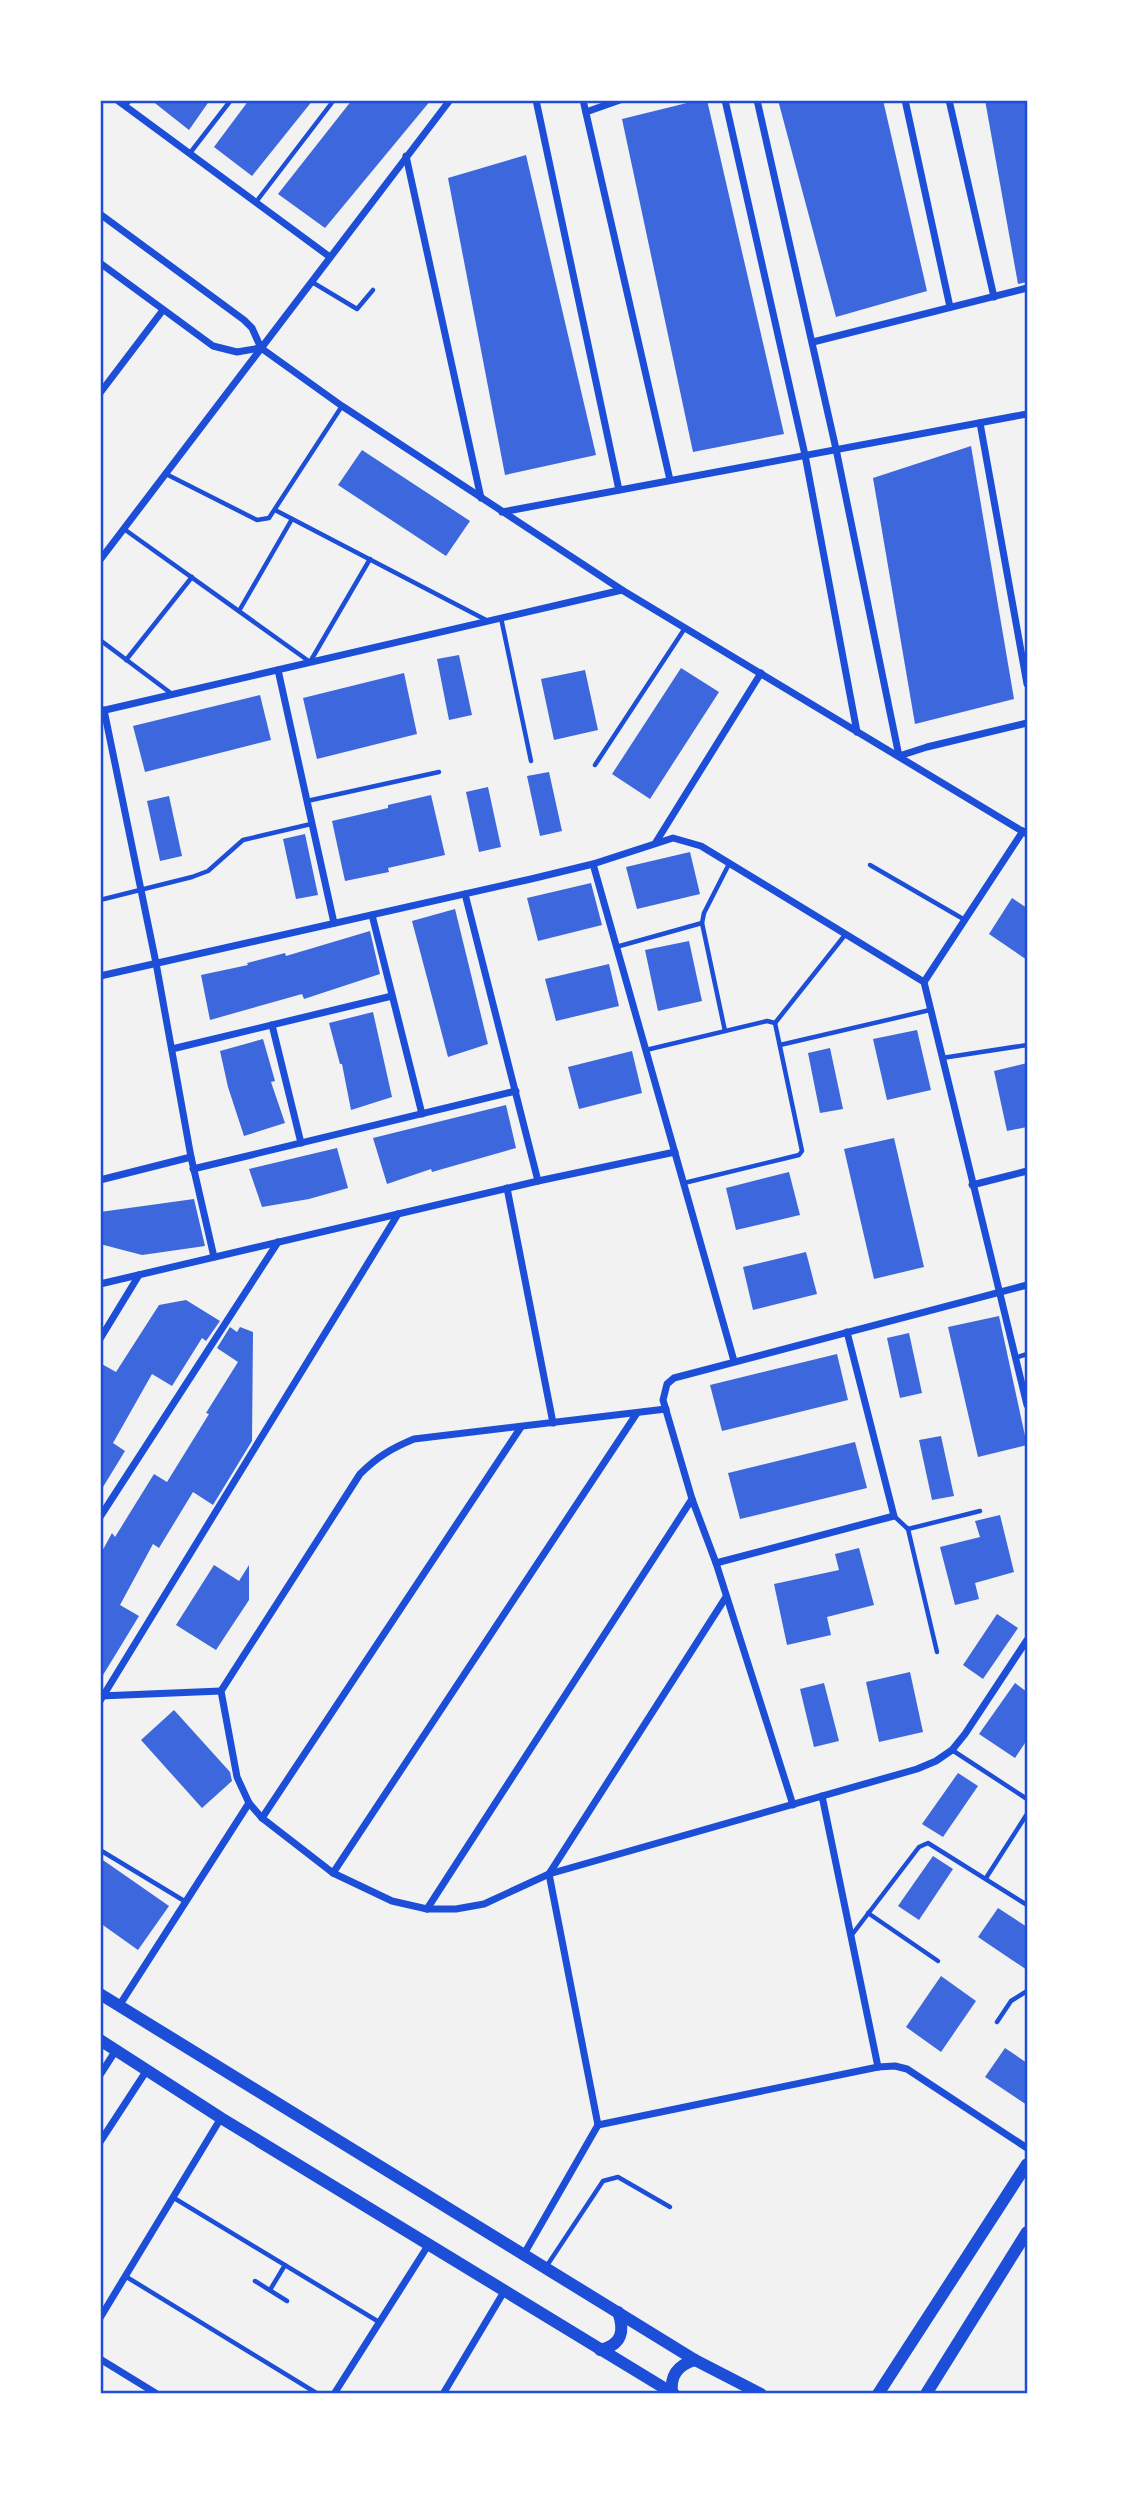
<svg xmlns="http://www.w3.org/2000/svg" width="1127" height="2494" viewBox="0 0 1127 2494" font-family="Merriweather,serif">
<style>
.building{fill:#3d67dc}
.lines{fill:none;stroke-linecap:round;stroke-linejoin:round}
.service{stroke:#1d4ed8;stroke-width:4.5}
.minor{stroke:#1d4ed8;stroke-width:7}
.tertiary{stroke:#1d4ed8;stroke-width:12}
.neatline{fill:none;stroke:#1d4ed8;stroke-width:2.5}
</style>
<rect width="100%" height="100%" fill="#f2f2f2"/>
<!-- building -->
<g class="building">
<polygon points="151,100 210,100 189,130"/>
<polygon points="249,100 313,100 252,176 214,147"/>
<polygon points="352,100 431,100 325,228 278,194"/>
<polygon points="699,100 707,100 784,434 693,452 622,119"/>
<polygon points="778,100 883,100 927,291 836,317"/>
<polygon points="985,100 1027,100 1027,282 1018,284"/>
<polygon points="526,155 596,455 505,475 448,178"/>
<polygon points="971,446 1014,699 915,724 873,478"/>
<polygon points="362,450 470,521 446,556 338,485"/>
<polygon points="459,655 472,715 449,720 437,659"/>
<polygon points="681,668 719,692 650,799 612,774"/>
<polygon points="585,670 598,730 554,740 541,679"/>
<polygon points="404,673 417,734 317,759 303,698"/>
<polygon points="260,695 271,740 145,772 133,726"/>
<polygon points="549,772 562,831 540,836 527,776"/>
<polygon points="488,787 501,847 479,852 466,792"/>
<polygon points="431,795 445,855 388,868 389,872 345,881 332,821 388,808 388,805"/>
<polygon points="169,796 182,856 160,861 147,801"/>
<polygon points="305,834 318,895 296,899 283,839"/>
<polygon points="690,852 700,894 637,909 626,867"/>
<polygon points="591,883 602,925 538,941 527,898"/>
<polygon points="1012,898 1027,908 1027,960 989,934"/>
<polygon points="455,909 488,1044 448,1057 412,921"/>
<polygon points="370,931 380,974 304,999 302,994 210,1020 201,975 248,965 247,963 285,953 286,956"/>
<polygon points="689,941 702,1001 658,1011 645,950"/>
<polygon points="609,964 619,1006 556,1021 545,979"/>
<polygon points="373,1012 392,1097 351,1110 342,1064 340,1064 329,1023"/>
<polygon points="917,1030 931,1090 887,1100 873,1039"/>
<polygon points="263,1039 275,1081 271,1082 285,1123 244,1136 228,1087 220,1051"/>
<polygon points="830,1048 843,1109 820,1113 808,1053"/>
<polygon points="632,1051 642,1093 579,1109 568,1067"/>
<polygon points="1027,1063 1027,1127 1007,1131 994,1071"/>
<polygon points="506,1105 516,1148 432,1172 431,1169 387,1184 373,1138"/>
<polygon points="894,1138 924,1267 874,1279 844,1149"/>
<polygon points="337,1148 348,1188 309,1199 262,1207 249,1169"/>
<polygon points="789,1172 800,1215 736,1230 726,1188"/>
<polygon points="194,1199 205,1246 142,1255 100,1244 100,1212"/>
<polygon points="806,1252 817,1294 753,1310 743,1267"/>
<polygon points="186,1300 220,1321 206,1341 202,1338 172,1386 152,1374 113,1443 125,1451 100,1492 100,1363 116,1372 159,1305"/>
<polygon points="999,1316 1027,1445 978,1457 948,1327"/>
<polygon points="230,1327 237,1332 240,1327 253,1332 252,1441 213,1505 193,1492 159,1548 153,1544 120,1605 139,1616 100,1680 100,1555 112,1533 115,1537 154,1474 167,1482 209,1414 206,1413 238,1362 217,1348"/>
<polygon points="909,1333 922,1393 900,1398 887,1338"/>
<polygon points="837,1354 848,1400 722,1431 710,1385"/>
<polygon points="941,1436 954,1496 932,1500 919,1440"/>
<polygon points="855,1442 867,1488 740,1519 728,1473"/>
<polygon points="1000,1515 1014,1572 975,1583 979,1599 955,1605 940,1547 980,1537 975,1521"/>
<polygon points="859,1548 874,1605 827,1617 831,1635 787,1645 774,1584 839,1570 835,1554"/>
<polygon points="214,1565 239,1581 249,1565 249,1600 216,1650 176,1625"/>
<polygon points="997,1614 1018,1628 983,1679 963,1665"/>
<polygon points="910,1672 923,1732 879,1742 866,1682"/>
<polygon points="824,1683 839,1741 814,1747 800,1689"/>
<polygon points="1015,1683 1027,1692 1027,1740 1015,1758 979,1734"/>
<polygon points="174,1710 230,1772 232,1781 202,1808 141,1740"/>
<polygon points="958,1773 978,1786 943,1837 922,1824"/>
<polygon points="933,1856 953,1869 919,1920 898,1906"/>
<polygon points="100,1858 169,1906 138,1950 100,1923"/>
<polygon points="998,1908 1027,1927 1027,1970 978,1937"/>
<polygon points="941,1976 976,2001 941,2052 906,2027"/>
<polygon points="1005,2048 1027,2063 1027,2105 985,2077"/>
</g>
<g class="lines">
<!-- service -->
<g class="service">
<polyline points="125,106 130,100"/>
<polyline points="190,153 231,100"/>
<polyline points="256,202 334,100"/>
<polyline points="312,282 357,309 373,290"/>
<polyline points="166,474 257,520 269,518 342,406"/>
<polyline points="275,510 488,621"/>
<polyline points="124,529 310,662 370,559"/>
<polyline points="239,611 292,519"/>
<polyline points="501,618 531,761"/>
<polyline points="100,640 172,694"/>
<polyline points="126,660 192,577"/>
<polyline points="595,765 685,628"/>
<polyline points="307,801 439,772"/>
<polyline points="870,865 965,920"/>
<polyline points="100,900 192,877 208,871 243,840 311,824"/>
<polyline points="616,947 702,923"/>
<polyline points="775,1023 845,935"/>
<polyline points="725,1031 702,923 704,913 729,864"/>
<polyline points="780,1045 930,1010"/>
<polyline points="646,1050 767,1021 775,1023 802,1151 799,1155 684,1183"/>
<polyline points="942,1058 1027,1045"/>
<polyline points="1015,1358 1027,1354"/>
<polyline points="894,1516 908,1529 980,1511"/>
<polyline points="908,1529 937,1652"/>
<polyline points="952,1750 1027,1799"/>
<polyline points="100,1850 186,1902"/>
<polyline points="986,1878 1027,1814"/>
<polyline points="868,1913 938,1961"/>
<polyline points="851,1936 919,1847 928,1843 1027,1905"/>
<polyline points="997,2022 1011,2001 1027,1991"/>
<polyline points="174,2198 379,2322"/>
<polyline points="546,2267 603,2181 618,2177 670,2207"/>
<polyline points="125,2276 318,2394"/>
<polyline points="255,2281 287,2301"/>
<polyline points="270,2290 285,2265"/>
</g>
<!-- minor -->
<g class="minor">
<polyline points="117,100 330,257"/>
<polyline points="536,100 619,490"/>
<polyline points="583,100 670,480"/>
<polyline points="725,100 805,455 857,732"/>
<polyline points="757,100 836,449 899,756 927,747 1027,723"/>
<polyline points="905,100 950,307"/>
<polyline points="949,100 994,297"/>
<polyline points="586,112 620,100"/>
<polyline points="406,156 481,498"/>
<polyline points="100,214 244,320 252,328 261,348"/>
<polyline points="100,263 213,346 237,352 260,348"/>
<polyline points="813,342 1027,288"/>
<polyline points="261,348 342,406 622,590 1027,834"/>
<polyline points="100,393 163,310"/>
<polyline points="980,423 1027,684"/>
<polyline points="502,512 1027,414"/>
<polyline points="100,560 450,100"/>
<polyline points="278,670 334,923"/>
<polyline points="104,710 156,963 191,1157 214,1257"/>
<polyline points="101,711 622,590"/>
<polyline points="656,842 761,673"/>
<polyline points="593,864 734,1361"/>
<polyline points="465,894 538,1181"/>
<polyline points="372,915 422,1114"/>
<polyline points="100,976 531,879 593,864 673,838 701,846 924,982 1027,1405"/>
<polyline points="924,982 1023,831"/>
<polyline points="272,1025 301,1143"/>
<polyline points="172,1049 392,996"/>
<polyline points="193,1169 516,1091"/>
<polyline points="100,1180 191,1157"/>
<polyline points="972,1185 1027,1171"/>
<polyline points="507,1188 553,1423"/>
<polyline points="100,1284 538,1181 675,1152"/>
<polyline points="100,1339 139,1275"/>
<path d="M666,1409l-252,30c-22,9 -37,18 -54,35l-139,217 16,86 12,26 13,15 71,55 59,28 35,8h29l28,-5 65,-30 368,-105 19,-8 16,-11 13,-16 62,-94"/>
<polyline points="100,1517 278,1242"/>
<polyline points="716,1563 894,1516 847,1332"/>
<polyline points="100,1696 221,1691"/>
<polyline points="100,1701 398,1214"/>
<polyline points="822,1796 878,2067"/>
<polyline points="793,1805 716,1563 692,1499 663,1400 667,1384 674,1378 1027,1285"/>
<polyline points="262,1818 521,1427"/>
<polyline points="333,1873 637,1413"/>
<polyline points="427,1909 692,1499"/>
<polyline points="119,2006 249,1803"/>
<polyline points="100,2075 116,2050"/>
<polyline points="598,2125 549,1874 726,1597"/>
<polyline points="100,2142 147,2070"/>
<polyline points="524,2254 598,2125 878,2067 895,2066 907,2069 1027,2148"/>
<polyline points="100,2318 221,2118"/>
<polyline points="100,2359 157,2394"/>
<polyline points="334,2394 429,2244"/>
<polyline points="443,2394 505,2290"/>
</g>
<!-- tertiary -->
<g class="tertiary">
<polyline points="100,1994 695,2360 761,2394"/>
<polyline points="100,2040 221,2118 674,2394"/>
<path d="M600,2350c22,-5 25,-19 18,-38"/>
<path d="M672,2393c-2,-18 6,-28 23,-33"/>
<polyline points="878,2394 1027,2164"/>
<polyline points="926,2394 1027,2232"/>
</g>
</g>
<!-- border -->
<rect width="1127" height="2494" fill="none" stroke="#ffffff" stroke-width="203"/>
<rect x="102" y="102" width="924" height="2290" class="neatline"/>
</svg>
